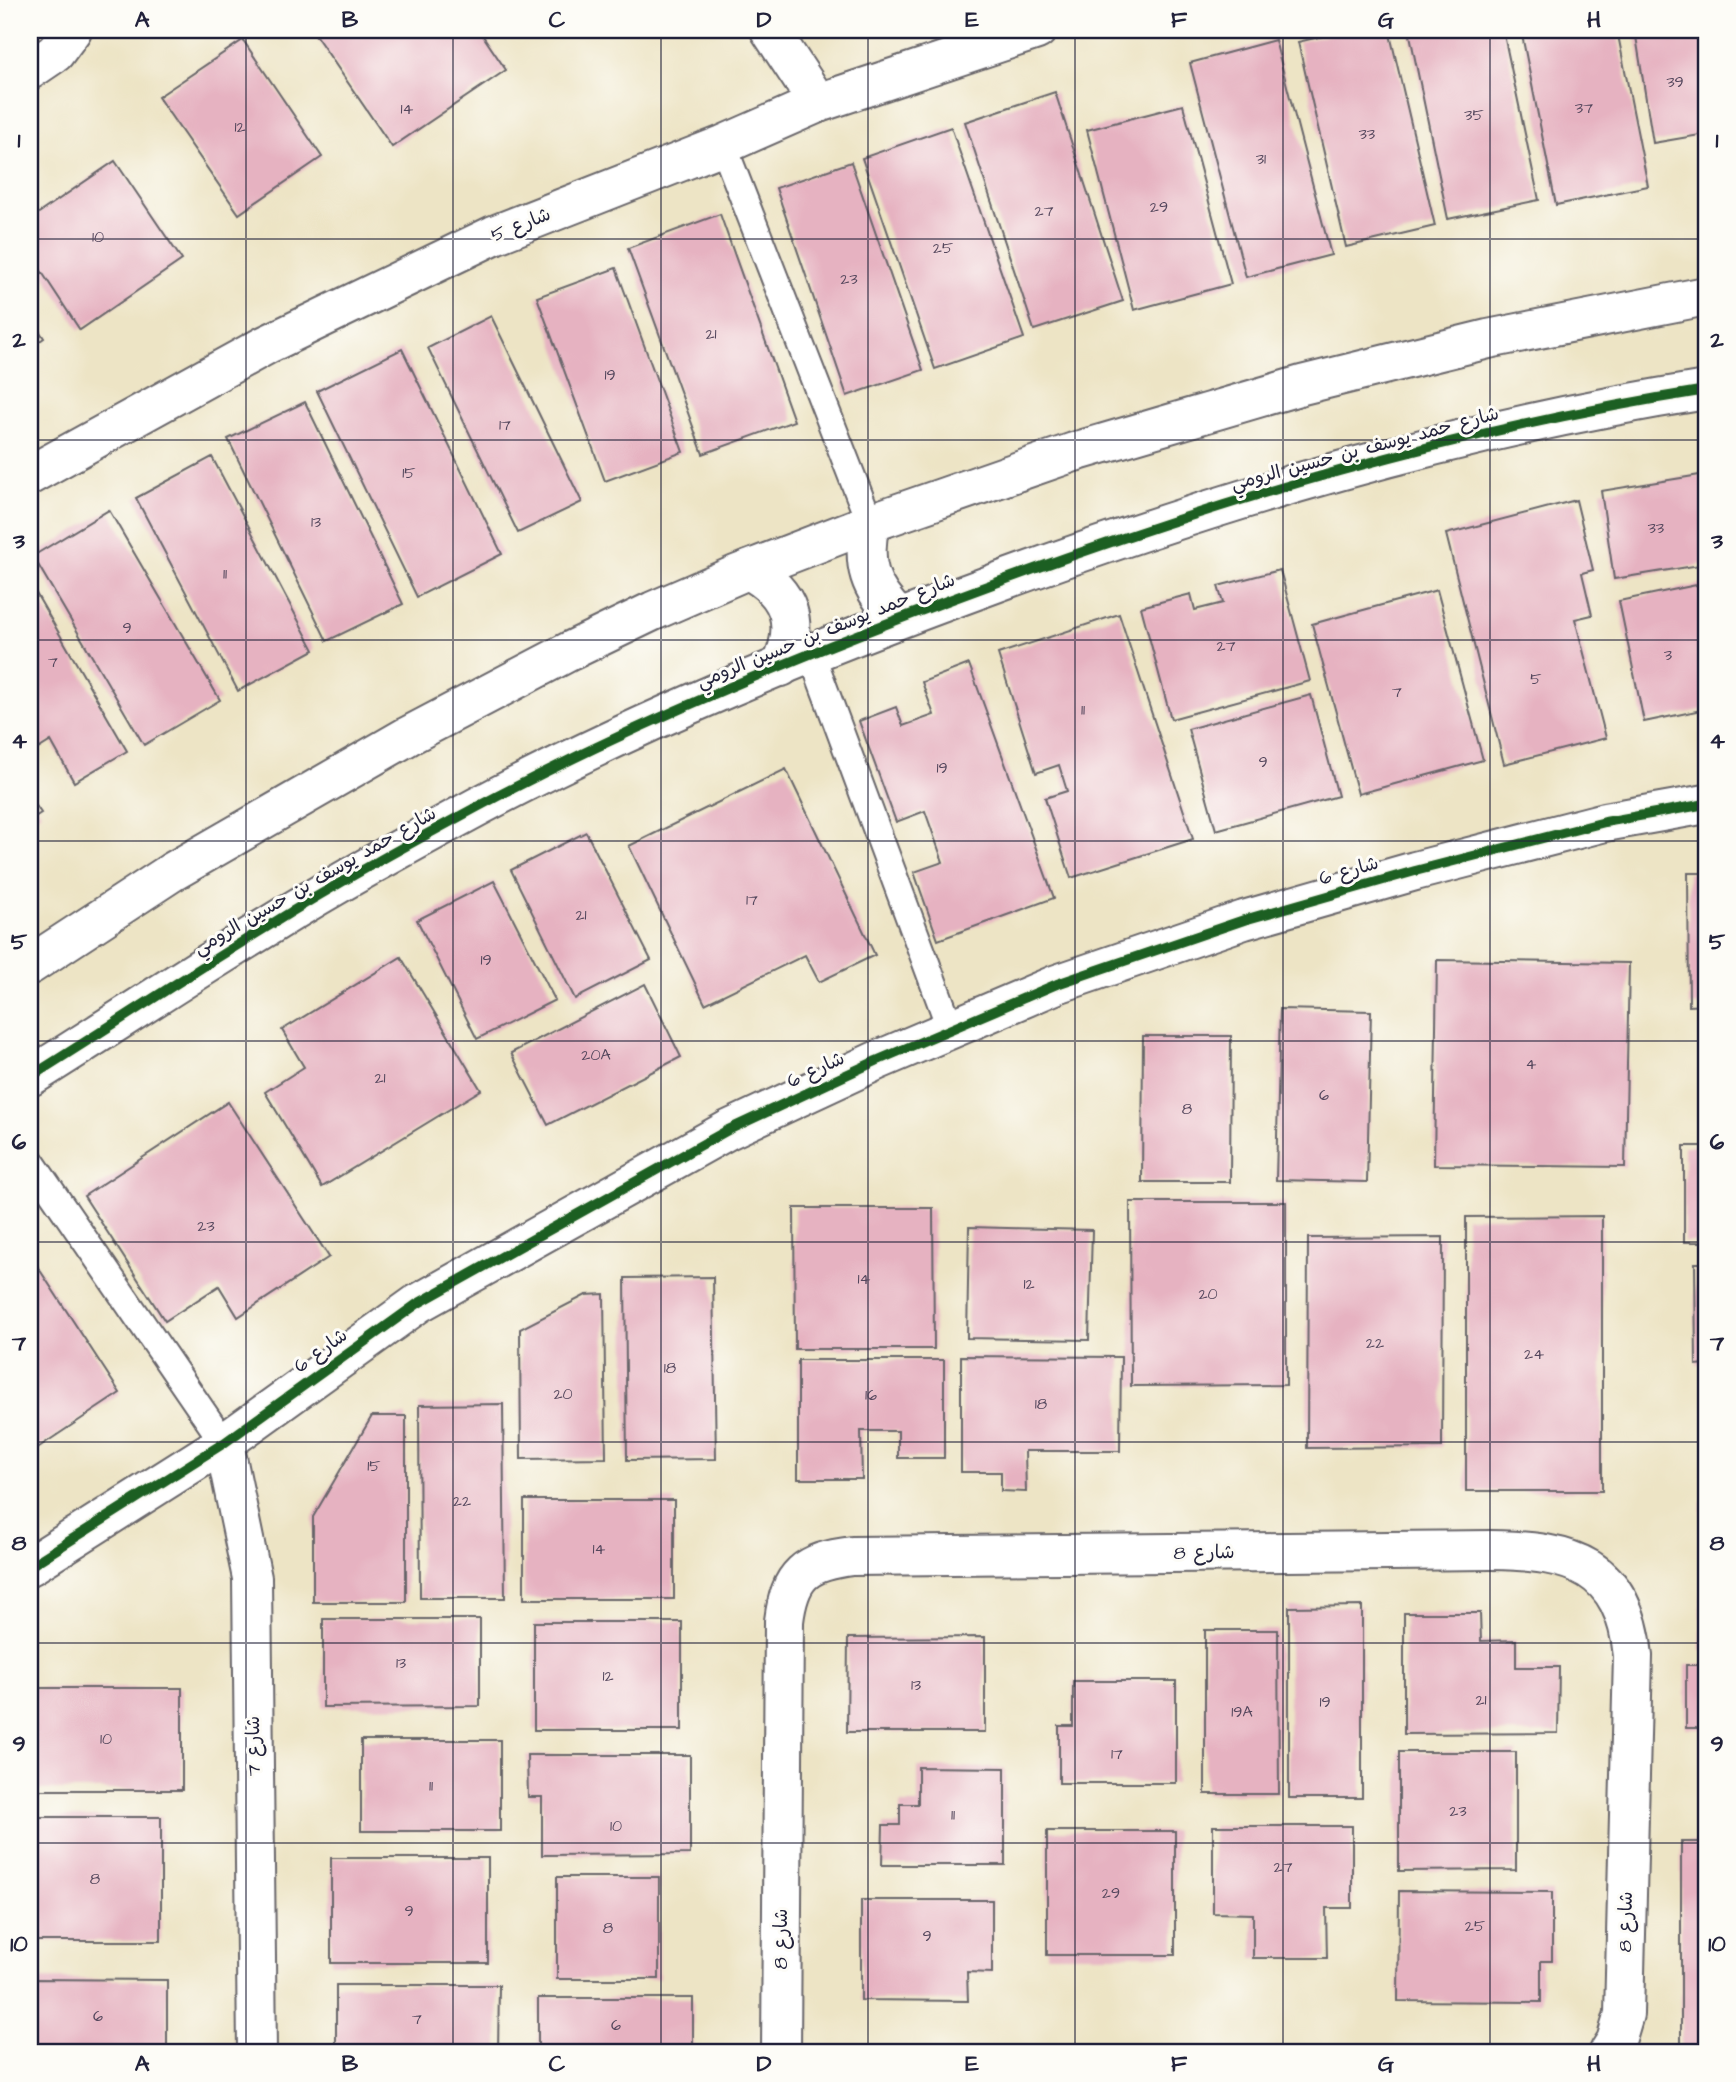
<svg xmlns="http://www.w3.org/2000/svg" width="1736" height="2082" viewBox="0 0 1736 2082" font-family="'Architects Daughter','Playpen Sans Arabic',sans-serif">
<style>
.building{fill:#e6b2c1}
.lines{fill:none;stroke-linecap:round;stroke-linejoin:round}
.service-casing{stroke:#69666b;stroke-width:30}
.minor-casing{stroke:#69666b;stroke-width:42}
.tertiary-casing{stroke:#69666b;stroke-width:42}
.service{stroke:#fff;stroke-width:26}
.minor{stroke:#fff;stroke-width:38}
.tertiary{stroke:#fff;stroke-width:38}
.cycleway-casing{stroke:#fdfcf7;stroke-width:15}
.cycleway{stroke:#1b5e20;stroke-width:10}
.grid{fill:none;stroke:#22223b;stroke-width:2;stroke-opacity:0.55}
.labels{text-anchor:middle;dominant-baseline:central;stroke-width:6;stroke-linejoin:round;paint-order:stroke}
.number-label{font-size:16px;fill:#53465c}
.street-label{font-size:19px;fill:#22223b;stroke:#fdfcf7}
.neatline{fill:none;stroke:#22223b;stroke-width:2.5}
.grid-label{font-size:23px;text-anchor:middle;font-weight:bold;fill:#22223b}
</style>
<rect width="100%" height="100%" fill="#fdfcf7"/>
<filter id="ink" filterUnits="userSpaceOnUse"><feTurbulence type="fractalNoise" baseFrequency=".0143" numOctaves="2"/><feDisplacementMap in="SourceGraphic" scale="14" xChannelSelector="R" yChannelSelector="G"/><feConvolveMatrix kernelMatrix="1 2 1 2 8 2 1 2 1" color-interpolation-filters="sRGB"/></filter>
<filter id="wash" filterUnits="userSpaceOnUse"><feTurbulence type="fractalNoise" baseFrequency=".00686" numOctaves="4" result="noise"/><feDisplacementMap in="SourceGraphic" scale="28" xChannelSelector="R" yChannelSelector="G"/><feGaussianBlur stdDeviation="1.57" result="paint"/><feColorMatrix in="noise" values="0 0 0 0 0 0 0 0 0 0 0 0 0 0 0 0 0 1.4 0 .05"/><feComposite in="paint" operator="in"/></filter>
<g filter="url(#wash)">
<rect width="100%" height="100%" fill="#ede4c5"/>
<g id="blocks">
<!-- building -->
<g class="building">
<polygon points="312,30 479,30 506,70 392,147"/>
<polygon points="1349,30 1389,30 1435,226 1346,247 1298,42"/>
<polygon points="1409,30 1503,30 1539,200 1448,219"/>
<polygon points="1521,30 1617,30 1648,186 1556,205"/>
<polygon points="1635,30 1706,30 1706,134 1653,143"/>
<polygon points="243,40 322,157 239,214 158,97"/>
<polygon points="1275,40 1331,255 1246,277 1190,63"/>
<polygon points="1055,92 1123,301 1034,330 965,122"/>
<polygon points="1183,105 1231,284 1134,310 1087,130"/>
<polygon points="951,127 1024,338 935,369 862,158"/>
<polygon points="115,161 182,260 80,330 30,254 30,219"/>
<polygon points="851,162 923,370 847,396 776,188"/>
<polygon points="720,214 794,421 703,454 628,248"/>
<polygon points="616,268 683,452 605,481 537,297"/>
<polygon points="491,316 582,502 518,533 428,348"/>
<polygon points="30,317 44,338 30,348"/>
<polygon points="402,349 502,554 417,597 317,391"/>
<polygon points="305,402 403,604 327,641 228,439"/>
<polygon points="212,457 314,650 238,691 136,498"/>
<polygon points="1706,474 1706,564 1614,579 1601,491"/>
<polygon points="1576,500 1593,570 1582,573 1592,615 1575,619 1606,738 1504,764 1446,534"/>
<polygon points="109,510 220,700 144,745 33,556"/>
<polygon points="1280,570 1310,681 1171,719 1141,607 1191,594 1195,610 1223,603 1218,586"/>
<polygon points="30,583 127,751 74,782 51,741 30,754"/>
<polygon points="1706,583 1706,709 1644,722 1619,601"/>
<polygon points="1437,590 1483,760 1358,794 1312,624"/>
<polygon points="1119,614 1193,839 1071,878 1045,798 1067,791 1059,765 1036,773 998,654"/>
<polygon points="969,664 1054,898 938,940 914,872 943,862 925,811 896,822 859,721 896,707 903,726 934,715 922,682"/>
<polygon points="1311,695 1338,796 1216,830 1188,729"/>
<polygon points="786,769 875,955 819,982 805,955 705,1004 629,846"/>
<polygon points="30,797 41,813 30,820"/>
<polygon points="586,832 651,960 575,999 511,870"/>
<polygon points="1688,873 1706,873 1706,1005 1689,1006"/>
<polygon points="494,881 555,1000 477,1039 417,920"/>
<polygon points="401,957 481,1090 322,1187 265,1092 304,1067 282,1030"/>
<polygon points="1437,960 1629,963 1625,1167 1434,1165"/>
<polygon points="645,984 681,1057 548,1125 511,1053"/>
<polygon points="1280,1009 1371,1011 1367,1182 1276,1180"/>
<polygon points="1143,1036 1231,1036 1230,1182 1142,1182"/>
<polygon points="228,1102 329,1257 238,1317 219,1286 165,1321 84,1196"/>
<rect x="1684" y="1146" width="22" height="96"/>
<polygon points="1130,1202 1286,1202 1286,1385 1131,1386"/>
<polygon points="794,1208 933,1208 934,1349 795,1349"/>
<polygon points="1602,1216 1602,1491 1466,1491 1466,1217"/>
<polygon points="969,1227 1092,1230 1089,1340 967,1338"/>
<polygon points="1443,1237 1442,1447 1307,1448 1308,1238"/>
<polygon points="30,1255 120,1393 30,1453"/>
<polygon points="1695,1263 1706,1263 1706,1364 1696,1365"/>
<polygon points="713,1277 716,1459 627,1460 625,1278"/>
<polygon points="604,1294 606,1458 521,1459 520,1329 586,1295"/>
<polygon points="961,1356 1121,1357 1120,1451 1025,1451 1026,1492 1001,1491 1001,1472 961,1472"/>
<polygon points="798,1360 944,1360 944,1458 898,1458 898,1431 861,1431 862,1479 798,1479"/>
<polygon points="503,1404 505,1598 420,1598 419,1405"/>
<polygon points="372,1416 406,1416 406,1602 313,1602 313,1517"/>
<rect x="524" y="1500" width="150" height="99"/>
<rect x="1701" y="1501" width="5" height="149"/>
<polygon points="1362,1606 1362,1798 1289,1798 1289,1607"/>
<polygon points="1404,1613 1480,1613 1481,1641 1516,1640 1516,1667 1559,1667 1558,1733 1404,1734"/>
<polygon points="323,1619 480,1619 480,1706 323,1707"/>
<rect x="534" y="1622" width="148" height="108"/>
<polygon points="1205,1630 1278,1630 1279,1794 1205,1794"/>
<polygon points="985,1637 985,1732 847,1732 848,1638"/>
<polygon points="1686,1665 1706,1665 1706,1787 1701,1787 1702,1728 1686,1728"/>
<polygon points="1073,1681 1176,1681 1176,1783 1059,1783 1059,1726 1073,1726"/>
<rect x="30" y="1688" width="152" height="102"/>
<rect x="361" y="1740" width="139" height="91"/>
<polygon points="1399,1752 1516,1752 1516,1870 1399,1871"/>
<polygon points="527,1755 690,1755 690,1854 542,1855 542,1797 528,1797"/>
<polygon points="918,1767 1005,1768 1005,1865 882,1865 883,1825 900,1825 900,1804 918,1804"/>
<rect x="30" y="1817" width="131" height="124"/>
<polygon points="1213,1826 1352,1826 1352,1908 1326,1908 1327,1958 1253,1958 1253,1914 1213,1913"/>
<rect x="1047" y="1831" width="128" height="124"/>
<rect x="1681" y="1842" width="25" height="210"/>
<rect x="331" y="1858" width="157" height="105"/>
<rect x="557" y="1877" width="102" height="102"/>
<polygon points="1399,1891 1552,1892 1552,1961 1541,1961 1541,2002 1398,2001"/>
<polygon points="861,1900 992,1900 992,1973 967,1972 968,2001 861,2000"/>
<polygon points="30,1979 167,1980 167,2052 30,2052"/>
<polygon points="336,1985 499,1985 498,2052 336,2052"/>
<rect x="538" y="1998" width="155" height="54"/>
</g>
</g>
</g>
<g filter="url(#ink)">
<use href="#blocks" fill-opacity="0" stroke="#69666b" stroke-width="2"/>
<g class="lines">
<!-- service casing -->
<g class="service-casing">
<g id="service">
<polyline points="723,145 870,523"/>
<polyline points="811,653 951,1030"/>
<polyline points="30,1160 224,1443"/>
</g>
</g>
<!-- minor casing -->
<g class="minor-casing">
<g id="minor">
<polyline points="770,30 818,103"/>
<polyline points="30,70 55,53 72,30"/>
<polyline points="30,475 266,345 494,235 723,145 818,103 1037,30"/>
<polyline points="224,1443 252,1578 257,2052"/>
<polyline points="30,1566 224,1443 417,1304 728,1130 876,1061 1057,984 1244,920 1415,871 1605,822 1706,804"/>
<path d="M781,2052l3,-431c6,-47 21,-59 68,-65l639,-6c81,1 133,15 142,106l-9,358 -8,27 -7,11"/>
</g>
</g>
<!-- tertiary casing -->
<g class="tertiary-casing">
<g id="tertiary">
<path d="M870,523c-9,41 -1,66 29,95"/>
<path d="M749,570c42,23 51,54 32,97"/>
<polyline points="30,965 172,872 408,736 570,651 653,611 738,574 870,523 1074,452 1302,385 1488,339 1706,296"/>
<path d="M30,1077c80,-50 159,-103 240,-152 67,-42 137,-80 207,-118 162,-86 333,-156 505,-219 235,-87 476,-159 724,-198"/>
</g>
</g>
<!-- service -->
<use href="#service" class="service"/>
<!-- minor -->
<use href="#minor" class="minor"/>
<!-- tertiary -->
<use href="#tertiary" class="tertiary"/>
<!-- cycleway casing -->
<g class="cycleway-casing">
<g id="cycleway">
<path d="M30,1077c80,-50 159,-103 240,-152 67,-42 137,-80 207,-118 162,-86 333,-156 505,-219 235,-87 476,-159 724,-198"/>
<polyline points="30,1566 224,1443 417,1304 728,1130 876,1061 1057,984 1244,920 1415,871 1605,822 1706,804"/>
</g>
</g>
<!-- cycleway -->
<use href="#cycleway" class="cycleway"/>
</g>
</g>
<!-- grid -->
<path class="grid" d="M246,30v2022M453,30v2022M661,30v2022M868,30v2022M1075,30v2022M1283,30v2022M1490,30v2022M30,239h1676M30,440h1676M30,640h1676M30,841h1676M30,1041h1676M30,1242h1676M30,1442h1676M30,1643h1676M30,1843h1676"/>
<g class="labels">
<!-- number labels -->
<g class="number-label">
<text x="1675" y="82">39</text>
<text x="1584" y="108">37</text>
<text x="407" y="109">14</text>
<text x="1474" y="115">35</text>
<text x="240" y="127">12</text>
<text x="1367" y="134">33</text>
<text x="1261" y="159">31</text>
<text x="1159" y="207">29</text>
<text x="1044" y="211">27</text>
<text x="98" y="237">10</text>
<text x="943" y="248">25</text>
<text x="849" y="279">23</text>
<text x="711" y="334">21</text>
<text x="610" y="375">19</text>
<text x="505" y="425">17</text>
<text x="409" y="473">15</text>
<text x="316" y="522">13</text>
<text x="1656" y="528">33</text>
<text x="225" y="574">11</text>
<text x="127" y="628">9</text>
<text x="1226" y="646">27</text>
<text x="1668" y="655">3</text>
<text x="53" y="662">7</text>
<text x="1536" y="679">5</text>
<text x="1397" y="692">7</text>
<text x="1083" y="710">11</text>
<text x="1263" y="762">9</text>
<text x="942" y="768">19</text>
<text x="752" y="900">17</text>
<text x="581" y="915">21</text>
<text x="486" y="960">19</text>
<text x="596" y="1055">20A</text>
<text x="1531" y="1064">4</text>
<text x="380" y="1078">21</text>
<text x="1324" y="1095">6</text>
<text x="1187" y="1109">8</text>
<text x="206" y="1226">23</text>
<text x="864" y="1279">14</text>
<text x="1029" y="1284">12</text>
<text x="1208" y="1294">20</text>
<text x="1375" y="1343">22</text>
<text x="1534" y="1354">24</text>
<text x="670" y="1368">18</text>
<text x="563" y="1394">20</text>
<text x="871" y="1395">16</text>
<text x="1041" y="1404">18</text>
<text x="374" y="1466">15</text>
<text x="462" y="1501">22</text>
<text x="599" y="1549">14</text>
<text x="401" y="1663">13</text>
<text x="608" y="1676">12</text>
<text x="916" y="1685">13</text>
<text x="1481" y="1700">21</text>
<text x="1325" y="1702">19</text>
<text x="1242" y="1712">19A</text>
<text x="106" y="1739">10</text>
<text x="1117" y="1754">17</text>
<text x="431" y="1786">11</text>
<text x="1458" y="1811">23</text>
<text x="953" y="1815">11</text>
<text x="616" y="1826">10</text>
<text x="1283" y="1867">27</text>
<text x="95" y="1879">8</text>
<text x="1111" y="1893">29</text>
<text x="409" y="1911">9</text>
<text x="1475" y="1926">25</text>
<text x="608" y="1928">8</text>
<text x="927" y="1936">9</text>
<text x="98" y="2016">6</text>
<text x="417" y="2019">7</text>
<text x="616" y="2025">6</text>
</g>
<!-- street labels -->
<g class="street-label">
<text transform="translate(521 225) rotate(-22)">شارع 5</text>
<text transform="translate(1365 449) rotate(-15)">شارع حمد يوسف بن حسين الرومي</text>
<text transform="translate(826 631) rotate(-22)">شارع حمد يوسف بن حسين الرومي</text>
<text transform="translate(1349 871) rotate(-16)">شارع 6</text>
<text transform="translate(315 881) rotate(-30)">شارع حمد يوسف بن حسين الرومي</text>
<text transform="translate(816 1070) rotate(-25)">شارع 6</text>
<text transform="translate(321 1351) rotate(-36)">شارع 6</text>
<text transform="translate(1204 1553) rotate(-1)">شارع 8</text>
<text transform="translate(254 1746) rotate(-91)">شارع 7</text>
<text transform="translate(1626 1922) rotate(-89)">شارع 8</text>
<text transform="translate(781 1939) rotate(-90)">شارع 8</text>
</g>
</g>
<!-- margin -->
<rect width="1736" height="2082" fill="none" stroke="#fdfcf7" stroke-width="77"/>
<rect x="38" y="38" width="1660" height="2006" class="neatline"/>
<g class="grid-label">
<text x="142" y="27">A</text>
<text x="350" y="27">B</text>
<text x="557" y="27">C</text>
<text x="764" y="27">D</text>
<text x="972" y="27">E</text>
<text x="1179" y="27">F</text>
<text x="1386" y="27">G</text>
<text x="1594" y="27">H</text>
<text x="19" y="147">1</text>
<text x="1717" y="147">1</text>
<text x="19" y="347">2</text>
<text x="1717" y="347">2</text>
<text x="19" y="548">3</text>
<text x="1717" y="548">3</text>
<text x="19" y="748">4</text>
<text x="1717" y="748">4</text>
<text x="19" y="949">5</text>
<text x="1717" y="949">5</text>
<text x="19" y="1149">6</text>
<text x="1717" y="1149">6</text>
<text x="19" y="1350">7</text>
<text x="1717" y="1350">7</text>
<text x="19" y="1550">8</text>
<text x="1717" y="1550">8</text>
<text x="19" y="1751">9</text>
<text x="1717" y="1751">9</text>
<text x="19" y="1951">10</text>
<text x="1717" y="1951">10</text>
<text x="142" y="2071">A</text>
<text x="350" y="2071">B</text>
<text x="557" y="2071">C</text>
<text x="764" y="2071">D</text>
<text x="972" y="2071">E</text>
<text x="1179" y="2071">F</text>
<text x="1386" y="2071">G</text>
<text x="1594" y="2071">H</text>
</g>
</svg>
